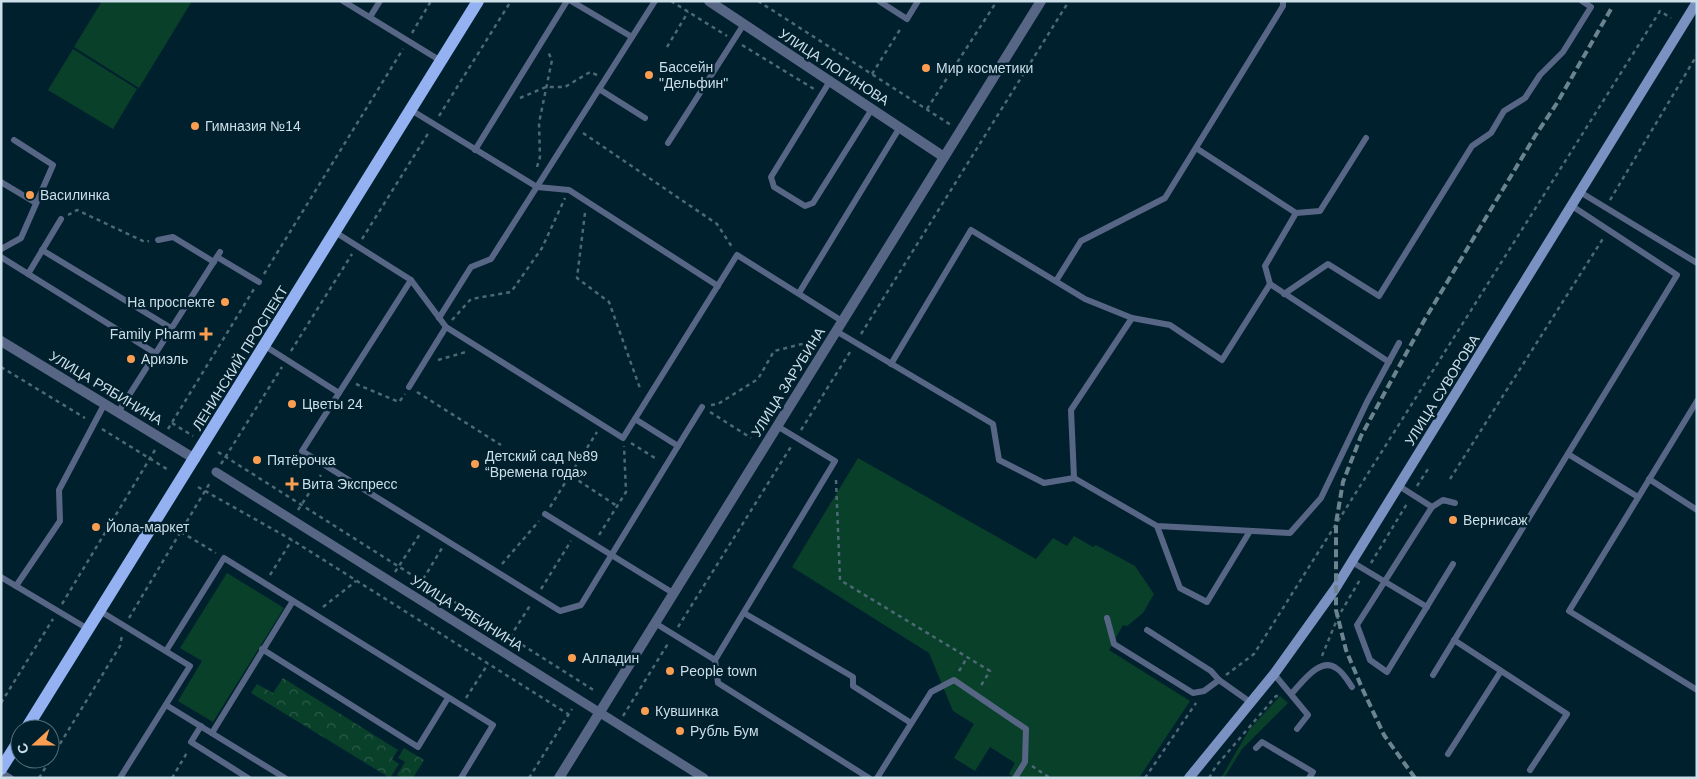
<svg xmlns="http://www.w3.org/2000/svg" width="1698" height="779" viewBox="0 0 1698 779" font-family="Helvetica,sans-serif">
<style>
.green{fill:#09402a}
.park{fill:url(#park-crowns)}
.lines{fill:none;stroke-linecap:round;stroke-linejoin:round}
.path{stroke:#4e6975;stroke-width:2.5;stroke-dasharray:4 4;stroke-linecap:butt}
.service{stroke:#586685;stroke-width:6}
.pedestrian{stroke:#586685;stroke-width:9}
.minor{stroke:#586685;stroke-width:10}
.tertiary{stroke:#586685;stroke-width:10}
.secondary{stroke:#7a91c2;stroke-width:10}
.primary{stroke:#94b2f2;stroke-width:12}
.rail{stroke:#6b8490;stroke-width:4;stroke-dasharray:8 4;stroke-linecap:butt}
.poi-dot{fill:#fb9e51;stroke:#00202e;stroke-width:2}
.labels{text-anchor:middle;dominant-baseline:central;stroke-width:5;stroke-linejoin:round;paint-order:stroke}
.poi-label{font-size:14px;fill:#ccdee8;stroke:#00202e;text-anchor:start}
.street-label{font-size:14px;fill:#ccdee8;stroke:#00202e}
</style>
<defs>
<pattern id="park-crowns" width="20" height="18" patternUnits="userSpaceOnUse" patternTransform="scale(1.25)"><rect width="20" height="18" fill="#09402a"/><path d="M2 6a3 3 0 1 1 6 0M12 15a3 3 0 1 1 6 0" fill="none" stroke="#2c5b49"/></pattern>
</defs>
<rect width="100%" height="100%" fill="#00202e"/>
<!-- green -->
<g class="green">
<polygon points="102,1 192,1 139,88 74,47"/>
<polygon points="73,49 137,89 113,129 48,90"/>
<polygon points="858,458 1036,559 1053,538 1067,546 1074,536 1093,547 1096,545 1135,566 1154,594 1143,613 1127,626 1123,625 1109,650 1190,701 1139,778 1014,778 1009,774 1015,763 990,747 975,771 954,758 974,724 953,711 929,653 792,567"/>
<polygon points="227,573 284,608 213,722 178,701 202,661 180,648"/>
<polygon points="1280,696 1288,703 1242,749 1224,778 1221,778 1249,730"/>
</g>
<!-- park -->
<g class="park">
<polygon points="283,678 398,750 392,759 399,764 390,778 251,693 257,684 273,693"/>
<polygon points="404,748 424,760 413,778 402,778 397,775 405,762 398,758"/>
</g>
<g class="lines">
<!-- path -->
<g class="path">
<polyline points="671,1 727,36"/>
<polyline points="758,1 951,125"/>
<polyline points="412,33 431,1"/>
<polyline points="742,45 814,89"/>
<polyline points="667,47 688,12"/>
<polyline points="872,74 901,28"/>
<polyline points="520,98 546,87 565,87 590,72 597,75"/>
<polyline points="927,109 997,1"/>
<polyline points="439,116 511,1"/>
<polyline points="583,133 717,224 732,247"/>
<polyline points="537,167 540,157 539,123 552,60 547,50"/>
<polyline points="1610,200 1697,55"/>
<polyline points="585,213 577,278 609,302 641,391"/>
<polyline points="68,215 77,210 145,242 149,241"/>
<polyline points="362,239 429,132"/>
<polyline points="264,274 403,49"/>
<polyline points="452,320 471,299 511,292 542,248 565,198"/>
<polyline points="861,334 1069,1"/>
<polyline points="291,351 352,254"/>
<polyline points="438,360 466,352"/>
<polyline points="1,367 85,418"/>
<polyline points="356,384 399,402 405,394"/>
<polyline points="417,392 501,445"/>
<polyline points="711,405 718,404 758,379 774,351 810,342"/>
<polyline points="710,412 751,438"/>
<polyline points="172,423 193,436"/>
<polyline points="102,429 170,471"/>
<polyline points="168,429 254,289"/>
<polyline points="801,430 850,352"/>
<polyline points="631,443 658,460"/>
<polyline points="218,452 595,691"/>
<polyline points="221,464 282,367"/>
<polyline points="570,475 597,432"/>
<polyline points="1450,479 1604,237"/>
<polyline points="836,480 840,580 990,671 980,687"/>
<polyline points="1417,486 1430,466"/>
<polyline points="198,487 292,540 568,714"/>
<polyline points="550,507 570,475 617,506"/>
<polyline points="298,510 321,475"/>
<polyline points="181,532 216,553"/>
<polyline points="599,535 626,492 624,446"/>
<polyline points="1371,563 1408,502"/>
<polyline points="502,564 539,521"/>
<polyline points="395,572 420,534"/>
<polyline points="270,575 292,540"/>
<polyline points="419,586 442,548"/>
<polyline points="541,589 571,541"/>
<polyline points="62,604 155,450"/>
<polyline points="323,607 356,581"/>
<polyline points="129,618 211,481"/>
<polyline points="678,627 792,445"/>
<polyline points="510,637 531,604"/>
<polyline points="1322,656 1338,617 1361,578"/>
<polyline points="959,671 967,658"/>
<polyline points="1226,675 1254,654 1660,11 1671,18"/>
<polyline points="466,698 488,664"/>
<polyline points="1,703 53,619"/>
<polyline points="623,716 669,642"/>
<polyline points="1032,766 1050,778"/>
<polyline points="39,778 120,646 122,635"/>
<polyline points="172,778 188,751"/>
<polyline points="529,778 572,709"/>
<polyline points="1145,778 1196,703"/>
<polyline points="1209,778 1216,766 1276,696 1279,696"/>
</g>
<!-- service -->
<g class="service">
<polyline points="343,1 441,61"/>
<polyline points="571,1 632,37"/>
<polyline points="879,1 907,19 918,1"/>
<polyline points="370,17 380,1"/>
<polyline points="830,81 771,177 774,187 805,206 813,203 872,109"/>
<polyline points="599,89 645,118"/>
<polyline points="411,110 537,187 569,190 718,286"/>
<polyline points="668,143 744,24"/>
<polyline points="1196,148 1296,213"/>
<polyline points="475,150 567,1"/>
<polyline points="1,182 36,203"/>
<polyline points="1580,192 1697,263"/>
<polyline points="335,232 411,280 446,327 623,438 737,255 842,321"/>
<polyline points="158,240 173,237 214,262"/>
<polyline points="1,249 21,238 53,165 14,140"/>
<polyline points="42,250 171,328"/>
<polyline points="1,257 155,353"/>
<polyline points="217,257 259,282"/>
<polyline points="28,274 61,219"/>
<polyline points="411,280 302,451 560,611 581,605 678,446 635,419"/>
<polyline points="1056,281 1081,241 1165,198 1283,6 1283,1"/>
<polyline points="1270,284 1265,266 1296,213 1320,211 1366,138"/>
<polyline points="799,293 900,127"/>
<polyline points="1284,294 1328,264 1379,296 1472,146 1491,133 1504,111 1525,98 1540,75 1563,52 1591,7 1582,1"/>
<polyline points="439,318 471,267 491,259 655,1"/>
<polyline points="836,331 993,424 999,460 1044,483 1074,478 1157,526 1290,533 1321,498 1367,402 1399,343"/>
<polyline points="265,346 339,393"/>
<polyline points="891,364 971,230 1085,299 1132,318 1170,325 1222,360 1270,284 1389,362"/>
<polyline points="409,387 446,327"/>
<polyline points="1697,401 1569,611 1697,690"/>
<polyline points="119,411 220,252"/>
<polyline points="678,446 702,407"/>
<polyline points="1568,454 1638,497"/>
<polyline points="1074,478 1071,410 1132,318"/>
<polyline points="1649,479 1697,510"/>
<polyline points="1399,486 1432,507"/>
<polyline points="545,514 673,593"/>
<polyline points="1157,526 1180,588 1207,602 1250,531"/>
<polyline points="1352,562 1427,607"/>
<polyline points="1453,564 1387,672 1370,660 1357,625 1432,507 1443,500 1455,503"/>
<polyline points="1,577 88,629"/>
<polyline points="16,586 60,521 59,490 105,403"/>
<polyline points="100,611 190,666 120,778"/>
<polyline points="744,613 853,677 853,686 911,723"/>
<polyline points="1107,618 1114,644 1193,693 1204,691 1219,680 1250,702"/>
<polyline points="655,623 715,660 718,683 869,778"/>
<polyline points="1147,630 1211,671 1219,680"/>
<polyline points="1454,640 1567,714 1530,770"/>
<polyline points="262,649 418,747 448,698"/>
<polyline points="166,651 224,558 493,725 461,778"/>
<polyline points="715,660 835,461 777,426"/>
<polyline points="1274,674 1308,715 1297,729"/>
<polyline points="1433,675 1677,275 1572,206"/>
<path d="M1291,694c10,-10 29,-38 45,-26 7,4 12,13 16,19"/>
<polyline points="166,705 285,778"/>
<polyline points="201,726 191,742 248,778"/>
<polyline points="212,733 293,601"/>
<polyline points="1256,748 1262,742 1313,772 1309,778"/>
<polyline points="1448,754 1501,671"/>
<polyline points="1,772 11,778"/>
<polyline points="877,778 931,692 954,680 1026,729 1025,762 1015,778"/>
</g>
<!-- pedestrian -->
<polyline class="pedestrian" points="216,472 704,778"/>
<!-- minor -->
<polyline class="minor" points="709,1 944,157"/>
<!-- tertiary -->
<g class="tertiary">
<polyline points="1,341 195,459"/>
<polyline points="559,778 1041,1"/>
</g>
<!-- secondary -->
<polyline class="secondary" points="1189,778 1274,674 1335,589 1697,2"/>
<!-- primary -->
<g class="primary">
<polyline points="26,729 478,1"/>
<polyline points="1,769 20,739"/>
</g>
<!-- rail -->
<polyline class="rail" points="1415,778 1384,735 1362,688 1346,650 1336,610 1336,523 1343,482 1361,436 1425,319 1535,136 1557,103 1611,9"/>
</g>
<!-- markers -->
<g class="poi-dot">
<circle cx="926" cy="68" r="5"/>
<circle cx="649" cy="75" r="5"/>
<circle cx="195" cy="126" r="5"/>
<circle cx="30" cy="195" r="5"/>
<circle cx="225" cy="302" r="5"/>
<path d="M203.5 326.5h5v5h5v5h-5v5h-5v-5h-5v-5h5z"/>
<circle cx="131" cy="359" r="5"/>
<circle cx="292" cy="404" r="5"/>
<circle cx="257" cy="460" r="5"/>
<circle cx="475" cy="464" r="5"/>
<path d="M289.5 476.5h5v5h5v5h-5v5h-5v-5h-5v-5h5z"/>
<circle cx="1453" cy="520" r="5"/>
<circle cx="96" cy="527" r="5"/>
<circle cx="572" cy="658" r="5"/>
<circle cx="670" cy="671" r="5"/>
<circle cx="645" cy="711" r="5"/>
<circle cx="680" cy="731" r="5"/>
</g>
<g class="labels">
<!-- poi labels -->
<g class="poi-label">
<text x="659" y="67">Бассейн<tspan x="659" dy="16">"Дельфин"</tspan></text>
<text x="936" y="68">Мир косметики</text>
<text x="205" y="126">Гимназия №14</text>
<text x="40" y="195">Василинка</text>
<text x="215" y="302" text-anchor="end">На проспекте</text>
<text x="196" y="334" text-anchor="end">Family Pharm</text>
<text x="141" y="359">Ариэль</text>
<text x="302" y="404">Цветы 24</text>
<text x="485" y="456">Детский сад №89<tspan x="485" dy="16">“Времена года»</tspan></text>
<text x="267" y="460">Пятёрочка</text>
<text x="302" y="484">Вита Экспресс</text>
<text x="1463" y="520">Вернисаж</text>
<text x="106" y="527">Йола-маркет</text>
<text x="582" y="658">Алладин</text>
<text x="680" y="671">People town</text>
<text x="655" y="711">Кувшинка</text>
<text x="690" y="731">Рубль Бум</text>
</g>
<!-- street labels -->
<g class="street-label">
<text transform="translate(834 67) rotate(33)">УЛИЦА ЛОГИНОВА</text>
<text transform="translate(240 358) rotate(-58)">ЛЕНИНСКИЙ ПРОСПЕКТ</text>
<text transform="translate(788 382) rotate(-58)">УЛИЦА ЗАРУБИНА</text>
<text transform="translate(106 388) rotate(31)">УЛИЦА РЯБИНИНА</text>
<text transform="translate(1442 390) rotate(-58)">УЛИЦА СУВОРОВА</text>
<text transform="translate(467 613) rotate(32)">УЛИЦА РЯБИНИНА</text>
</g>
</g>
<!-- border -->
<rect width="1698" height="779" fill="none" stroke="#ccdee8" stroke-width="5"/>
<!-- north arrow -->
<g transform="translate(35 744) rotate(249)"><circle r="24" fill="#00202e" stroke="#526c78"/>
<path d="M0-4L9 19L0 12L-9 19Z" fill="#fb9e51"/>
<text y="-8" font-size="14" font-weight="bold" text-anchor="middle" fill="#ccdee8">С</text>
</g>
</svg>
